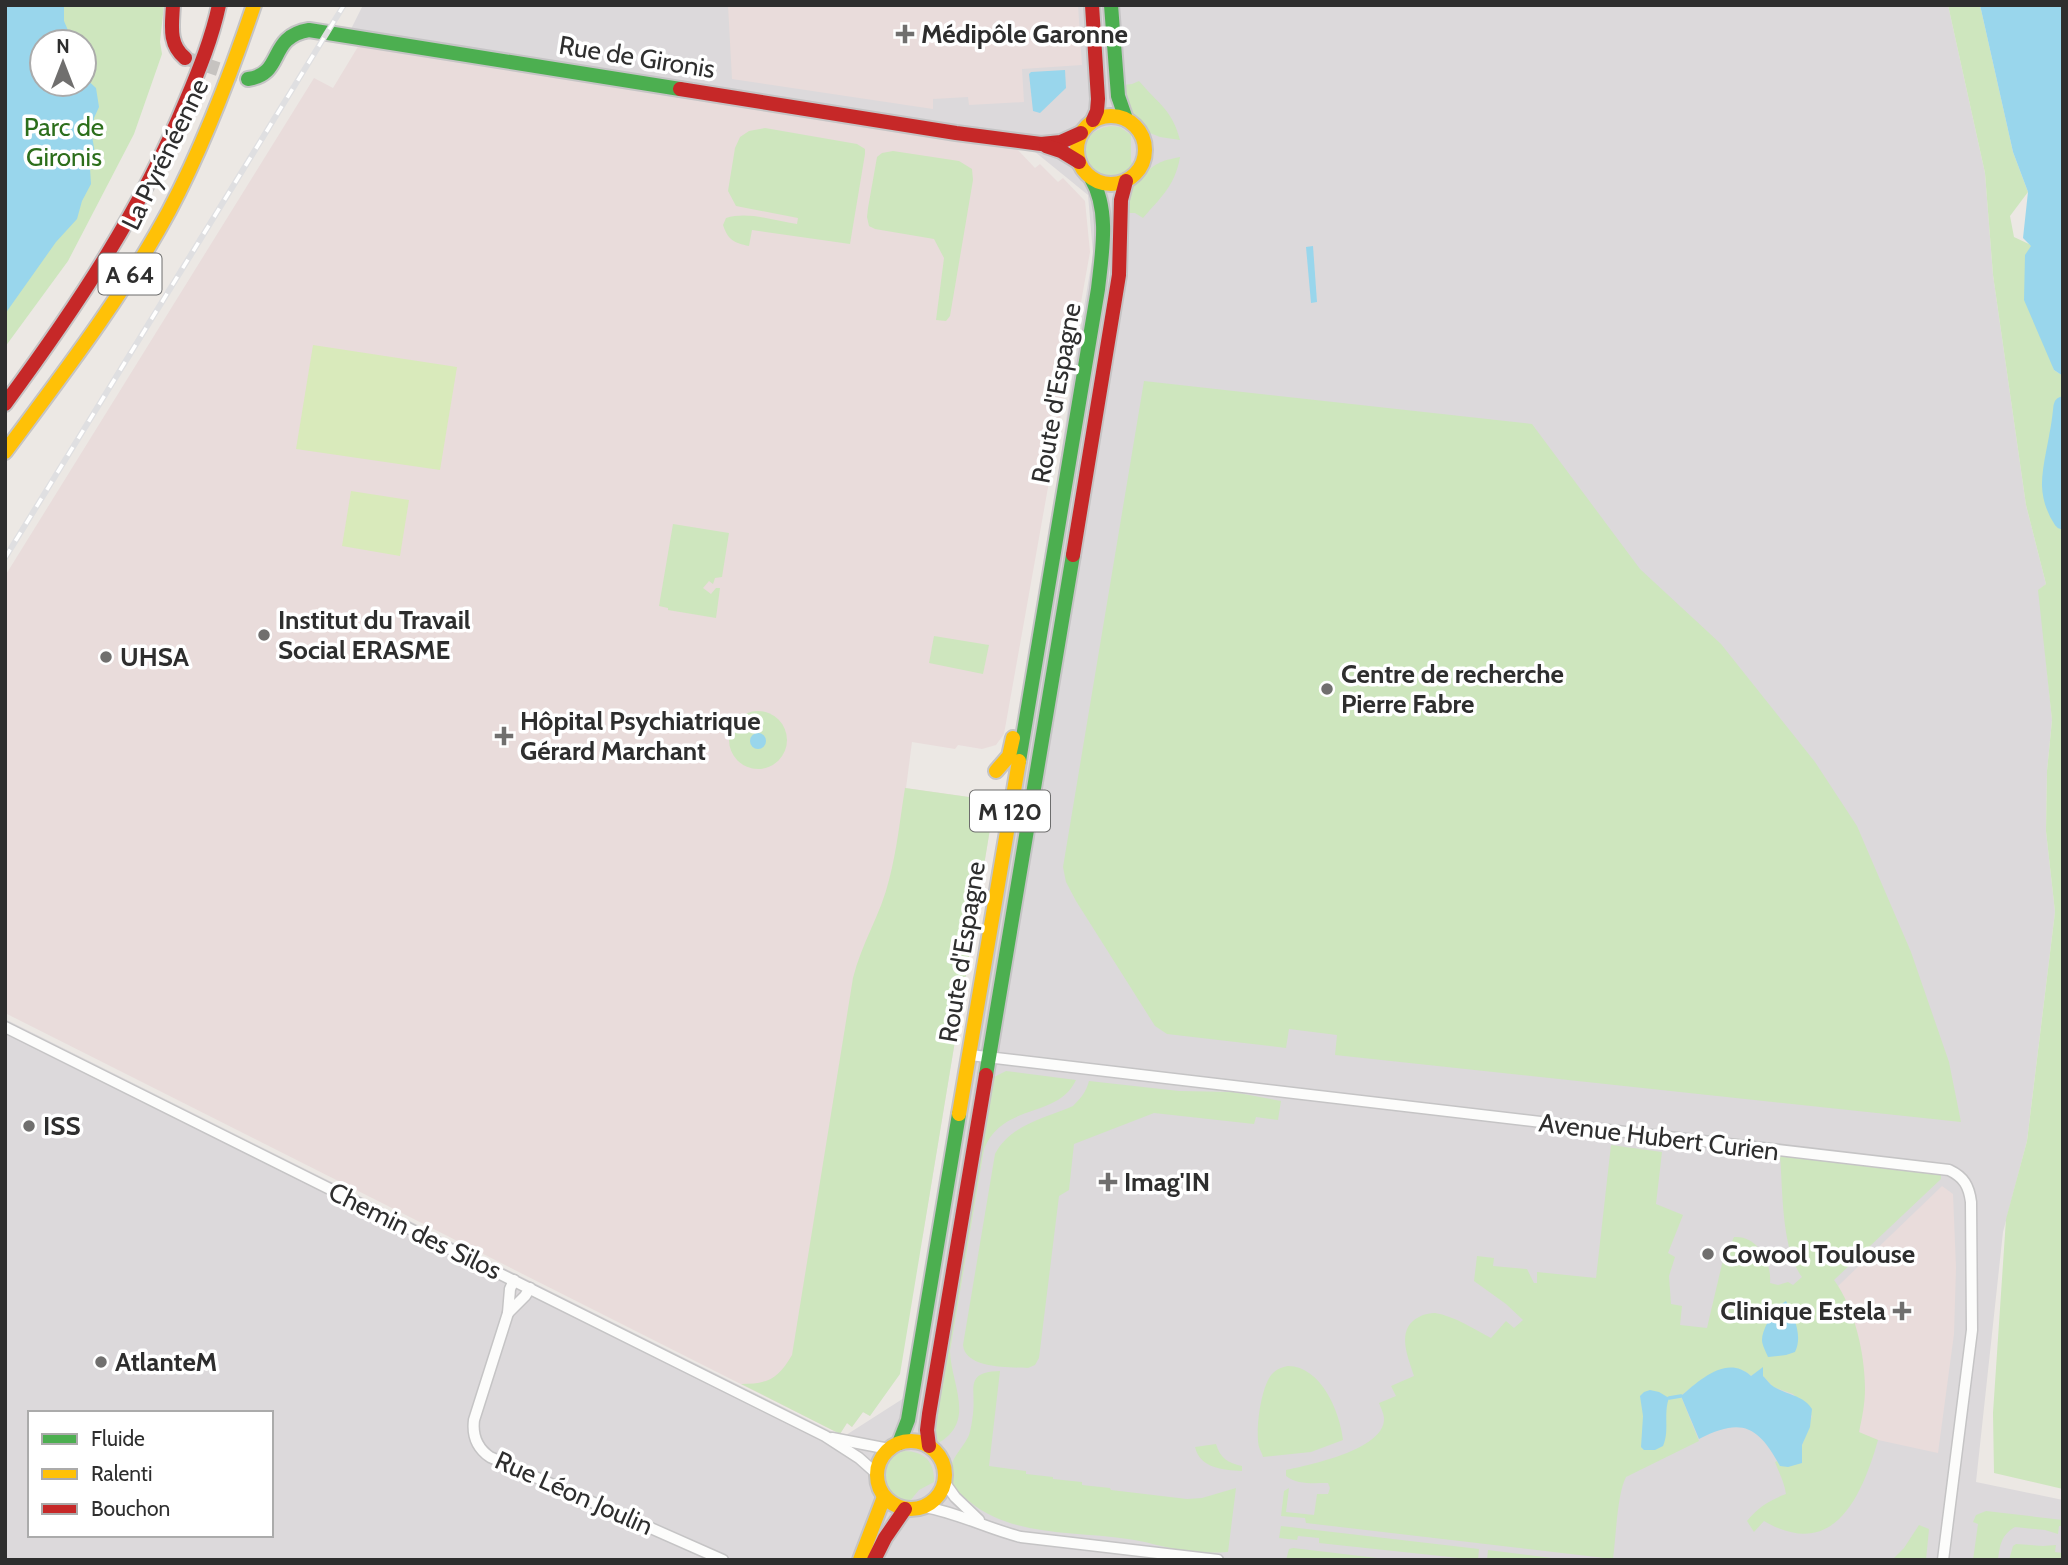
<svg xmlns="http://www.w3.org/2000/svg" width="2068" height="1565" viewBox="0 0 2068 1565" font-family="Cabin,sans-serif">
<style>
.industrial{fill:#dcd9db;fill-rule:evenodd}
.medical{fill:#e9dcdb}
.green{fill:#cee6be;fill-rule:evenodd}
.pitch{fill:#d9eabb}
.water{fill:#99d6ec}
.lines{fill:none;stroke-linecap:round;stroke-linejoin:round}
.stream{stroke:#99d6ec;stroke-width:3.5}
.river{stroke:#99d6ec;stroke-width:19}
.secondary-tunnel{stroke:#c6c3c0;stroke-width:14;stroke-dasharray:14 7;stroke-linecap:butt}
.street-casing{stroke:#c5c4c5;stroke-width:13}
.fast-casing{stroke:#c5c4c5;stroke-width:18}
.slow-casing{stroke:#c5c4c5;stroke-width:18}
.jam-casing{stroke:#c5c4c5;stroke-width:18}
.street{stroke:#fcfcfb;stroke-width:10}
.fast{stroke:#4caf50;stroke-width:14}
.slow{stroke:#ffc107;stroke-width:14}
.jam{stroke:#c62828;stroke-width:14}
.rail-casing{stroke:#dfdfe1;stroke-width:6}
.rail{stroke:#fff;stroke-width:3.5;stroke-dasharray:10;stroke-linecap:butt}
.poi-dot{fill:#706f6e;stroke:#fff;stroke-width:2.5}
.labels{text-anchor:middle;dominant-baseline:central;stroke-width:7;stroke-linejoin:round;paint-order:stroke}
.shield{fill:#fff;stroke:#6d6d6d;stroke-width:2}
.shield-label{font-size:24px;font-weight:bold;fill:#2e2e2e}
.poi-label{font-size:26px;font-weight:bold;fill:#2e2e2e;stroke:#fff;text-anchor:start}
.street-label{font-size:26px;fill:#2e2e2e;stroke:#fff}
.park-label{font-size:26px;fill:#2c6e1b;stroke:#fff}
</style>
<rect width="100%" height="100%" fill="#ece8e4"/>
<!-- industrial -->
<path class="industrial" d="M363,5h1585l37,168 8,102 33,230 20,79 -7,6 13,130 -5,51 -1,60 9,81 -28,229 -24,91 -27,250 87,18v60h-2058v-541l838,418 61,-39 136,-798 32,-221 21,-125 -5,-59 -59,-48 -197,-41 -482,-75zM30,1413h241v122h-241z"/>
<!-- medical -->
<g class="medical">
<polygon points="728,5 1078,5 1082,65 1022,69 1024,102 969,105 968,97 933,99 933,109 732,79"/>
<polygon points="359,45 1017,149 1035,168 1040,164 1058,182 1063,178 1085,201 1090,252 1004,734 996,745 982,749 958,745 955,749 912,742 906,788 976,798 989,807 991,823 923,1234 870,1416 863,1412 852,1427 847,1423 840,1434 5,1013 5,576 314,78 333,88"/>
<polygon points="1942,1186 1953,1194 1956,1268 1954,1334 1938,1453 1878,1440 1859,1433 1865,1385 1861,1351 1844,1299 1838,1286"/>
</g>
<!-- green -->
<g class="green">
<path d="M5,5h159l-4,37 2,12 -28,80 -66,127 -63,86zM42,42h42v42h-42z"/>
<polygon points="1948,5 1980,5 2013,152 2028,192 2010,216 2014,237 2031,245 2054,370 2063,376 2063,1489 1994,1473 1993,1413 2006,1219 2027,1141 2055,912 2046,831 2047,771 2052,720 2038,590 2046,584 2026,505 1993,275 1985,173"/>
<path d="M1139,81c19,23 33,28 41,59l-20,-3 -10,-4 -21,-21 -7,-27 10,-1z"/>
<path d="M1111,126l9,1 11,8v27l3,2c-33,43 -78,-30 -23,-38z"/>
<path d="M765,128l92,16 8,5v5l-15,90 -98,-14 -3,16c-15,-3 -21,-6 -26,-21l3,-7c23,-7 48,3 71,6l1,-6 -62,-12 -8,-15 7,-43 5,-11 9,-6z"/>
<polygon points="893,151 959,161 972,169 973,180 950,316 946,321 936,320 944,258 934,239 875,229 869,226 867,217 868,208 877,157 882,153"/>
<path d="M1180,157c-5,29 -19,40 -37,61l-8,-5h-8c-2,-18 3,-23 14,-35 14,-15 19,-17 39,-21z"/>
<polygon points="1144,381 1532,424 1640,569 1721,644 1815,762 1857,826 1911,952 1949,1062 1961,1122 1335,1055 1337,1035 1289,1029 1286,1048 1167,1034 1155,1026 1076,901 1066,882 1063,867"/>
<polygon points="673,524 729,533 722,577 715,578 713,584 709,581 703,588 711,594 716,588 720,588 716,618 668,610 668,608 659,606"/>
<polygon points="934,636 989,645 983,674 929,663"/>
<circle cx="758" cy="740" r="29"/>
<path d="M905,788l71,10 13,9 2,16 -91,551 -30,42 -7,-4 -11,15 -5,-4 -7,11 -99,-50c27,0 37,-5 51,-29l61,-377c8,-34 28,-64 36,-98 8,-30 11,-61 16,-92z"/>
<path d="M1006,1071l70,9c-18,39 -73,22 -92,69l-34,202c1,34 27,71 -13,93l-4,-11 59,-355z"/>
<path d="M1089,1081l90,10 54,1 48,9 -3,19 -22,-3 -2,7 -100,-11 -80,31 -5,46 -10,6 -20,162 -4,7 -7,3c-18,-1 -63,1 -65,-23l32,-191c15,-29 50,-36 78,-48 8,-8 13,-14 16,-25z"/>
<path d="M1611,1145l51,7 -6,52 27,11 -15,38 7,4 -6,19 2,28 11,2 -2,19 27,3 15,-64 12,-27c23,-2 38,25 36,46l8,2 10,-3 5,3 9,-8c-21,-28 -19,-87 -22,-121l161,19v4l-107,101c21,29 31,74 31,109 0,15 -3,29 -6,43l19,8c-16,56 -44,122 -114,81l-10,11 -7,-11c11,-14 23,-21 39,-27 -2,-13 -7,-21 -11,-32l2,-1 4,5 21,-11v-10l10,-29 -19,-22 -20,-7 -10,-11v-8l-12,8c-22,-20 -52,5 -70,20l18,45 -73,36c-9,17 -10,61 -13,82l-307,-36 -1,-5 -24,-2 3,-25 5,-3 -3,24 28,3 3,-21h11l2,-6 -2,-5c-14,0 -31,2 -42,-7v-6c23,-5 98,-20 98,-51 0,-5 -3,-11 -5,-16l17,-7 -5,-10 23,-10c-6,-19 -19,-47 5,-59 5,-3 11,-4 16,-4 19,3 39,16 56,25l15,-17 8,7 9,-8 -17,-16 -32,-23 3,-25 17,2 -1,8 34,3 7,14h3v-11l59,6z"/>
<path d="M1288,1366c33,0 52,46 55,74l-32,12 -48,5c-1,-4 -3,-7 -4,-10 -4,-17 2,-61 13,-73 5,-5 10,-7 16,-8z"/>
<path d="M1000,1371l-11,95 37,5v3l27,3v2l29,3v3l28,3 1,2 76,9 15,-1 34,-10 -8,64c-16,1 -32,1 -48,-2 -18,-3 -35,-9 -52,-11 -53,-8 -115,-2 -158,-37 -7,-6 -15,-11 -18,-19 -8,-20 10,-32 17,-48 2,-6 3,-14 4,-21 3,-26 -9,-42 27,-43z"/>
<path d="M1216,1444c4,14 12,19 26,22v5c-20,-1 -42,-3 -47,-24z"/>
<path d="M904,1451c20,0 31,11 30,31l-15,8 -10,12c-32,-5 -35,-41 -5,-51z"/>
<path d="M1986,1511l77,9v6h-4l-1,8 -13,-4 -30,-3c-14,8 -15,18 -17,33h-25l5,-36 -5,-2 3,-7z"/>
<polygon points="1919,1525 1929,1529 1926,1560 1892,1560 1904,1548"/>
<polygon points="1281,1526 1479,1549 1478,1560 1319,1543 1319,1538 1298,1536 1297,1540 1279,1538"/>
<polygon points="2016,1544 2043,1546 2056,1545 2055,1552 2063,1553 2063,1560 2018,1558 2017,1560 2009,1560 2013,1546"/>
<polygon points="1293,1548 1394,1560 1286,1560 1289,1549"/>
<polygon points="1488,1550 1568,1560 1487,1560"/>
</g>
<!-- pitch -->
<g class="pitch">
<polygon points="313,345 457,367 440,470 296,449"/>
<polygon points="351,491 409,500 400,556 342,546"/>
</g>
<!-- water -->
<g class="water">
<polygon points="5,5 64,5 64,21 73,42 42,42 42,84 84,84 84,77 96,88 99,107 94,118 92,136 96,159 90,168 91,184 82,201 77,219 56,242 5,314"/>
<polygon points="1980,5 2063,5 2063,376 2054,370 2024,300 2025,255 2031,246 2023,238 2028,192 2013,152"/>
<polygon points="1065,70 1066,88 1040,113 1033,111 1029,74 1031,72"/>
<polygon points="1313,246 1317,302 1311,303 1306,247"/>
<circle cx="758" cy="741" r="8"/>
<path d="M1786,1301c8,15 17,35 9,51l-9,3 -18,2c-2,-5 -6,-12 -6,-17 0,-12 14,-34 24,-39z"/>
<path d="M1763,1367v9c4,4 8,10 13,12 12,7 28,8 36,21l-2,18 -8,18v18l-14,4 -8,-1c-22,-40 -38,-49 -81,-27l-18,-43c19,-16 46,-42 70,-20z"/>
<path d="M1650,1390l9,2 10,6c-6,16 1,33 -6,48l-8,4h-11l-3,-3 2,-31 -3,-20 4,-4z"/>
</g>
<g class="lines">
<!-- stream -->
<polyline class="stream" points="1669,1398 1681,1396"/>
<!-- river -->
<path class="river" d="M2063,406c-1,9 -2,19 -4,28 -5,32 -16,56 4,86"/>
<!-- secondary-tunnel -->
<polyline class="secondary-tunnel" points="185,58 248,79"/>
<!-- street casing -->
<g class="street-casing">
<g id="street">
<polyline points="5,1027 825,1436 859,1458 877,1474"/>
<path d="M970,1055l979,115c15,7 20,16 22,32l1,128 -29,230"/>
<path d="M514,1280l-4,9 -2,24 -34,107c-2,16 3,28 16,37l233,103"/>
<polyline points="508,1313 525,1296 530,1288"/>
<polyline points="832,1438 889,1449"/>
<polyline points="945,1483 955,1497 979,1520"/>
<path d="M925,1507c34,6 63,22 96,30l197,23"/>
</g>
</g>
<!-- fast casing -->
<g class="fast-casing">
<g id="fast">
<polyline points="1111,5 1118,96 1126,119"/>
<path d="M248,79c37,-5 19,-42 61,-49l371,59"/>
<path d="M1019,761l79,-472c4,-36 12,-79 -7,-111"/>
<polyline points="986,1075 1073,555"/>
<polyline points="899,1443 908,1420 959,1114"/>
</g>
</g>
<!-- slow casing -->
<g class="slow-casing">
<g id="slow">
<circle cx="1111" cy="150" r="34"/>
<path d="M5,452c58,-78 118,-156 164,-241 35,-66 61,-135 85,-206"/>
<polyline points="996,771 1009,756 1013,738"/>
<polyline points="959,1114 1019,761"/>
<circle cx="911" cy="1475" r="34"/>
<polyline points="860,1560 884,1497"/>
</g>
</g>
<!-- jam casing -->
<g class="jam-casing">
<g id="jam">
<path d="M173,5c-1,20 -5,39 12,53"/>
<polyline points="1092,5 1098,99 1097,111 1093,120"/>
<polyline points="680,89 956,133 1041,144 1061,142 1081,133"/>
<polyline points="1046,146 1061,151 1079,162"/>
<path d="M5,404c70,-95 136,-193 181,-303 13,-31 26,-63 33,-96"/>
<polyline points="1073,555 1119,275 1121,200 1126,181"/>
<polyline points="929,1446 927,1430 929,1414 986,1075"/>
<polyline points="874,1560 885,1538 905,1509"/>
</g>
</g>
<!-- street -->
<use href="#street" class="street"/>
<!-- fast -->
<use href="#fast" class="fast"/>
<!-- slow -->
<use href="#slow" class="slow"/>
<!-- jam -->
<use href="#jam" class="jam"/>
<!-- rail casing -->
<g class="rail-casing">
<polyline id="rail" points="5,558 344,5"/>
</g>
<!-- rail -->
<use href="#rail" class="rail"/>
</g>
<!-- markers -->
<g class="poi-dot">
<path d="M901.5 23.5h7v7h7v7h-7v7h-7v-7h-7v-7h7z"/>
<circle cx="264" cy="635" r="7"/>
<circle cx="106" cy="657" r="7"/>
<circle cx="1327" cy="689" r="7"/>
<path d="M500.5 725.5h7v7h7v7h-7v7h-7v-7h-7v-7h7z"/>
<circle cx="29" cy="1126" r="7"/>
<path d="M1104.5 1171.5h7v7h7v7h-7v7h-7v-7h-7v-7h7z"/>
<circle cx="1708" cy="1254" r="7"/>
<path d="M1898.5 1300.5h7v7h7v7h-7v7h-7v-7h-7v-7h7z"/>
<circle cx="101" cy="1362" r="7"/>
</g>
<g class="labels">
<!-- shield labels -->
<g class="shield">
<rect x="98.5" y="253.5" width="63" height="41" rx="5"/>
<rect x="970" y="790.5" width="80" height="41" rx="5"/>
</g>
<g class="shield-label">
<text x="130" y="274">A 64</text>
<text x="1010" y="811">M 120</text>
</g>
<!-- poi labels -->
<g class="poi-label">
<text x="921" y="34">Médipôle Garonne</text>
<text x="278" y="620">Institut du Travail<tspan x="278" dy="30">Social ERASME</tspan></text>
<text x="120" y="657">UHSA</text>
<text x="1341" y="674">Centre de recherche<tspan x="1341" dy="30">Pierre Fabre</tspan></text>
<text x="520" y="721">Hôpital Psychiatrique<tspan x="520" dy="30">Gérard Marchant</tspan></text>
<text x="43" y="1126">ISS</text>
<text x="1124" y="1182">Imag'IN</text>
<text x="1722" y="1254">Cowool Toulouse</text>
<text x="1886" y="1311" text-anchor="end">Clinique Estela</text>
<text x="115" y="1362">AtlanteM</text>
</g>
<!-- street labels -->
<g class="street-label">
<text transform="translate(637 57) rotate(9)">Rue de Gironis</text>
<text transform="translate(165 154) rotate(-64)">La Pyrénéenne</text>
<text transform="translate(1056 393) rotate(-80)">Route d'Espagne</text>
<text transform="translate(962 952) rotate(-81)">Route d'Espagne</text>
<text transform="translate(1659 1137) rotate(7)">Avenue Hubert Curien</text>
<text transform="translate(415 1231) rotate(26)">Chemin des Silos</text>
<text transform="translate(574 1493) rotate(24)">Rue Léon Joulin</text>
</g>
<!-- park labels -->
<g class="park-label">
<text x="64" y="127">Parc de<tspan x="64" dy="30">Gironis</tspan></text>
</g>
</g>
<!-- border -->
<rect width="2068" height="1565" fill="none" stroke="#2e2e2e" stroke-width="14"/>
<!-- legend -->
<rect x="28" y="1411" width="245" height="126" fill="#ffffff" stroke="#ababab" stroke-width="2"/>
<rect x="42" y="1434" width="35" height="10" fill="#4caf50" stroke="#ababab" stroke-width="2"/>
<text x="91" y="1446" font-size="21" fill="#2e2e2e">Fluide</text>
<rect x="42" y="1469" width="35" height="10" fill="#ffc107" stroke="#ababab" stroke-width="2"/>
<text x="91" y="1481" font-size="21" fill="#2e2e2e">Ralenti</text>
<rect x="42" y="1504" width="35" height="10" fill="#c62828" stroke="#ababab" stroke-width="2"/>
<text x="91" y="1516" font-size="21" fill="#2e2e2e">Bouchon</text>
<!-- north arrow -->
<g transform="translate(63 63)"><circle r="33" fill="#ffffff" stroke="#ababab" stroke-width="2"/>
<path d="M0-5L12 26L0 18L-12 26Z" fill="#706f6e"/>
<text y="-10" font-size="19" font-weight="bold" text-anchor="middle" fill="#2e2e2e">N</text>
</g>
</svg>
